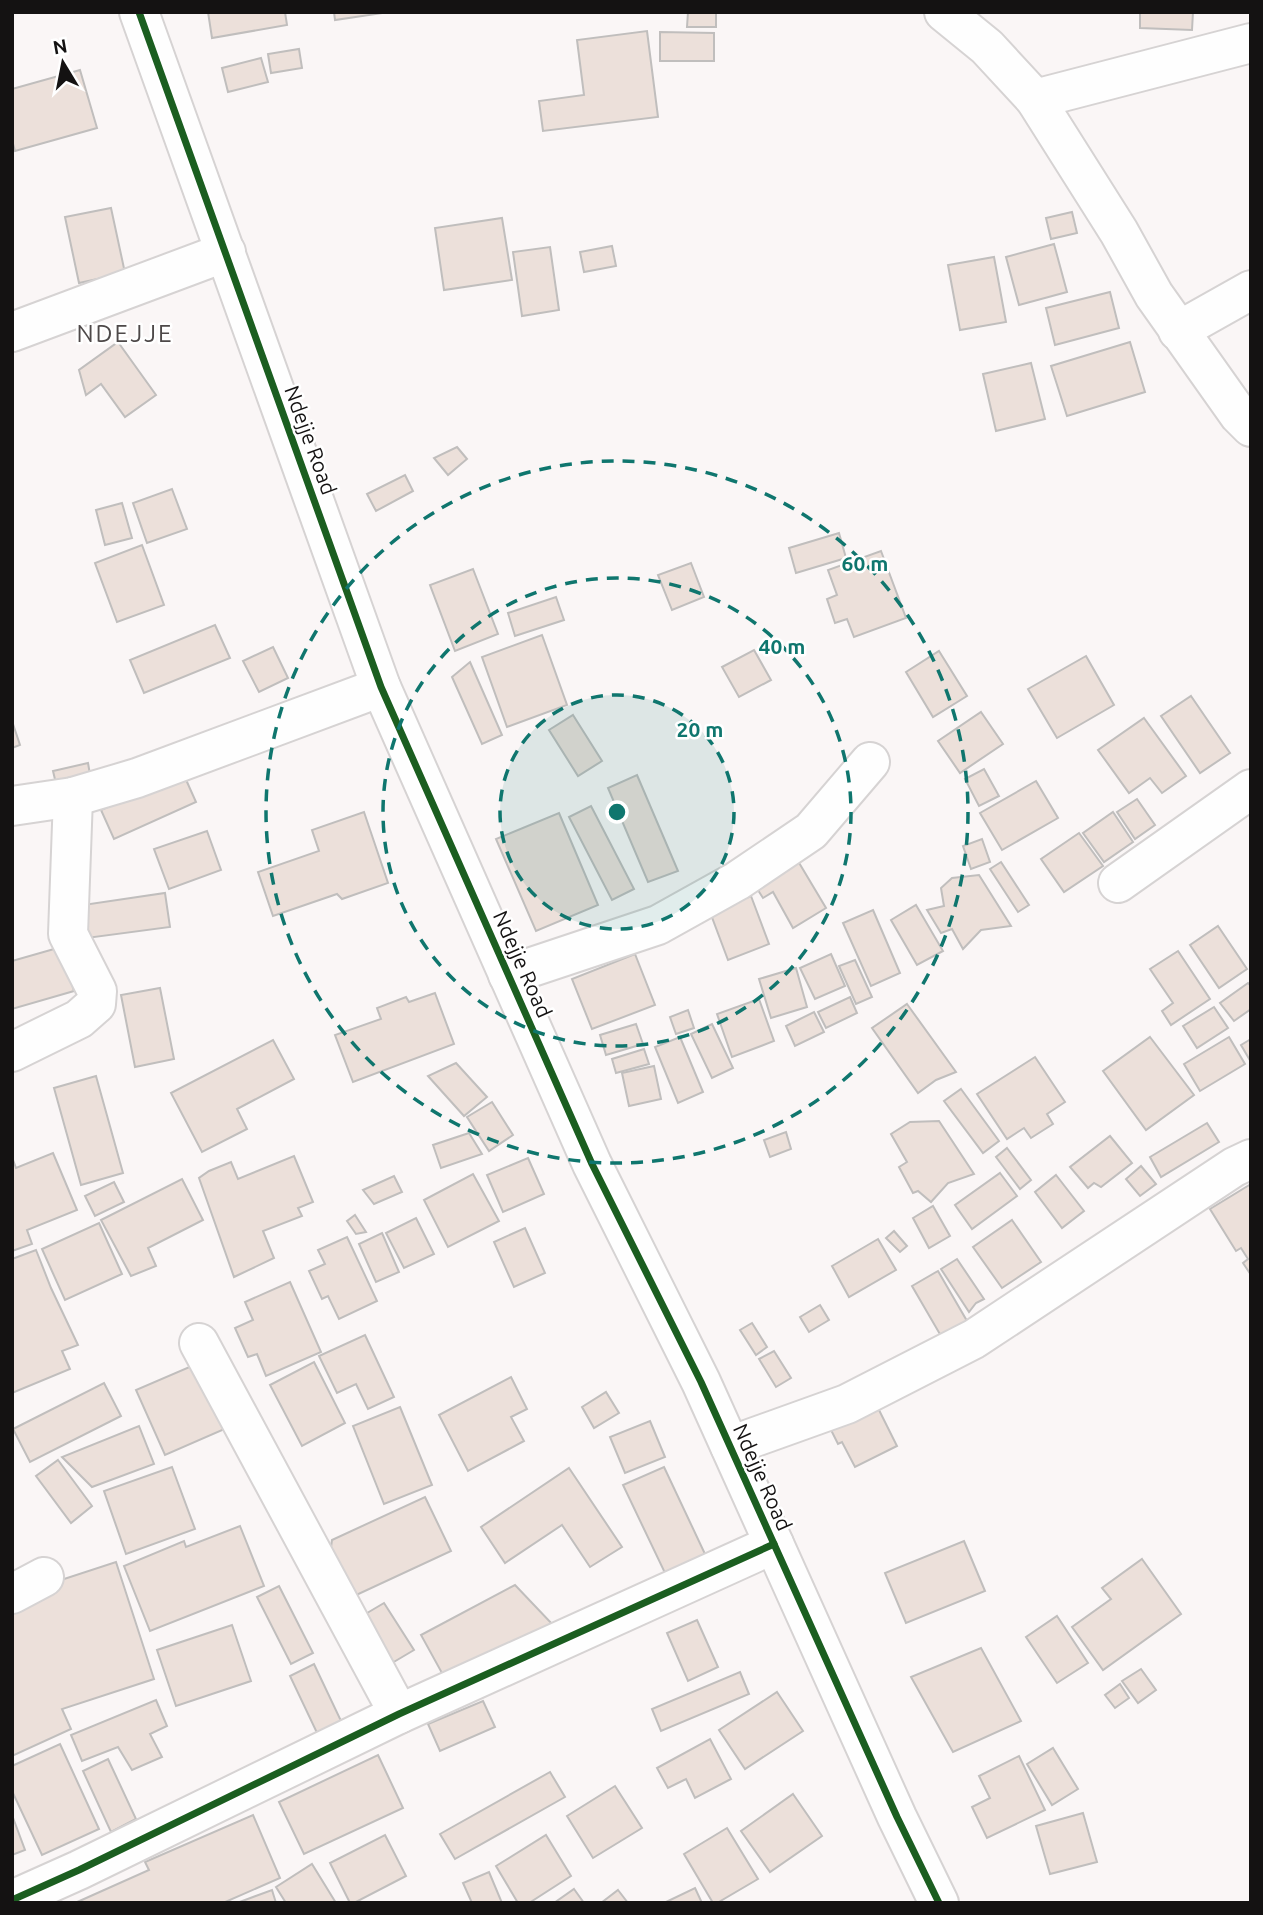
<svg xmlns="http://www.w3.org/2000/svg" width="1263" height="1915" viewBox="0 0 1263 1915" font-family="Ubuntu,sans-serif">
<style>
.building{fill:#ece0da;stroke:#c0bebd;stroke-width:2}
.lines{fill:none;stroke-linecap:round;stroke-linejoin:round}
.minor-casing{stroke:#d6d3d3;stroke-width:42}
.minor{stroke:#fefefe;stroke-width:38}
.cycleway-casing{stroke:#fff;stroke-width:11}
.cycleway{stroke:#1b5e20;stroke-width:7}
.ring{fill:none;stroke:#0f766e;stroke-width:3.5;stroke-dasharray:12 9}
.labels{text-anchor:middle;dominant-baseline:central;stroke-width:5;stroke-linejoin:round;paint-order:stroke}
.street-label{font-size:21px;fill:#141212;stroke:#fff}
.quarter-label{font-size:24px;letter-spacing:2px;fill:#4e4949;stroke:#fff}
.centre{fill:#0f766e;stroke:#fff;stroke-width:3.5}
.ring-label{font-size:21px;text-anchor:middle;font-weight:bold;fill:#0f766e;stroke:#fff;stroke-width:5;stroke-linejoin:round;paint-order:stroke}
</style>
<rect width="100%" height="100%" fill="#faf6f6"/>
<!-- building -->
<g class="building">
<polygon points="208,12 285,12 287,25 212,38"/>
<polygon points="334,12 383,12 383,13 335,20"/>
<polygon points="688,12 716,12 716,27 687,27"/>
<polygon points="1140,12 1193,12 1192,30 1140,28"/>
<polygon points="647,31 658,117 543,131 539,101 584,95 577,40"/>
<polygon points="660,32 714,33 714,61 660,61"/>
<polygon points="299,49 302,68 271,73 268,54"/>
<polygon points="261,58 268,82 228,92 222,68"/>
<polygon points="80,70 97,128 15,151 12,140 12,89"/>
<polygon points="111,208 125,273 79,283 65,217"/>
<polygon points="1072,212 1077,233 1051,239 1046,218"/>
<polygon points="502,218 512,280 444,290 435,228"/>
<polygon points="1054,244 1067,292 1019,305 1006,257"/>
<polygon points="612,246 616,266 584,272 580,252"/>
<polygon points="550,247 559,310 522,316 513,252"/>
<polygon points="994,257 1006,322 960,330 948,265"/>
<polygon points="1110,292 1119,328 1055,345 1046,308"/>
<polygon points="118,342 156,395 125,417 101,384 86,395 79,370"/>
<polygon points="1130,342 1145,392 1067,416 1051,366"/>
<polygon points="1031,363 1045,419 996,431 983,374"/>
<polygon points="457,447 467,459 448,475 434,458"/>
<polygon points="405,475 413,491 376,511 367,494"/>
<polygon points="172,489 187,529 147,543 133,503"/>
<polygon points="122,503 132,538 105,545 96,510"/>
<polygon points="839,533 846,558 796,573 789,548"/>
<polygon points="142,545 164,605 117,622 95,563"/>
<polygon points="881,551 906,618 854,637 847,619 835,623 827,599 837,595 828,570"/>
<polygon points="691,563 704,597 672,610 658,575"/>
<polygon points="473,569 498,634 455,651 430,585"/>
<polygon points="556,597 564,620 515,636 508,613"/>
<polygon points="215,625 230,658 144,693 130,660"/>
<polygon points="542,635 567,705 507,727 482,657"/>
<polygon points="273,647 288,678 259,692 243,661"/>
<polygon points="754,650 771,680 739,697 722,667"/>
<polygon points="939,651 967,696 933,717 906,672"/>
<polygon points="1086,656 1114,705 1057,738 1028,689"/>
<polygon points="470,662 502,735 482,744 452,677"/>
<polygon points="1191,696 1230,753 1200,773 1161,716"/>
<polygon points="981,712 1003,744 960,773 938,741"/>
<polygon points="573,715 602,761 578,776 549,730"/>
<polygon points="1144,718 1186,776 1162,793 1150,778 1129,793 1098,750"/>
<polygon points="12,721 20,745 12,748"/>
<polygon points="88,763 92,786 58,792 53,771"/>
<polygon points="984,769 999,796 979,806 965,779"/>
<polygon points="183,773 196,802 114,839 101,810"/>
<polygon points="637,775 678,871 648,882 608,788"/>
<polygon points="1036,781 1058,818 1002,850 980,813"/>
<polygon points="1137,799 1155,825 1135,839 1117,812"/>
<polygon points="591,806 634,889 612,900 569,817"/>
<polygon points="364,812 388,883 342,899 337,894 273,916 258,872 319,851 312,830"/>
<polygon points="1113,812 1133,842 1104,862 1083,833"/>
<polygon points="559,813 598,905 536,931 496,839"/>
<polygon points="207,831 221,870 169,889 154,849"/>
<polygon points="1079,833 1103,866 1064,892 1041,859"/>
<polygon points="982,839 990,862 971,869 963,846"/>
<polygon points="792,851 826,908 793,928 773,892 763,898 749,876"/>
<polygon points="1001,862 1029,905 1018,912 990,869"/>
<polygon points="979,875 1011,926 981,930 963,949 952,929 941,933 927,910 944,906 941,888 952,878"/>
<polygon points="165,893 170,927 87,938 83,905"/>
<polygon points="751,896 769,944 728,960 710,912"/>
<polygon points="916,905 943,951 917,965 891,920"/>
<polygon points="873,910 900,973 871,986 843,923"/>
<polygon points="1218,926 1247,969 1219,988 1190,945"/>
<polygon points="61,947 74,991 12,1009 12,961"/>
<polygon points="1178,951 1210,999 1171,1025 1162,1011 1173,1003 1150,969"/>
<polygon points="635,954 655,1005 592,1029 572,979"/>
<polygon points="831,954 845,986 815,999 800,968"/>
<polygon points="855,960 872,997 856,1004 839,966"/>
<polygon points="796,968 807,1007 771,1018 759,979"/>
<polygon points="1248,983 1251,986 1251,1009 1234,1021 1220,1003"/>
<polygon points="160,988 174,1059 135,1067 121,995"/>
<polygon points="435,993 454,1044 353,1082 335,1035 381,1019 377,1008 406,997 409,1002"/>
<polygon points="850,997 857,1013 826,1028 818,1012"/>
<polygon points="759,999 774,1041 732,1057 717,1014"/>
<polygon points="907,1004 956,1072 936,1080 918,1093 872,1028"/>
<polygon points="1214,1007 1228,1028 1197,1048 1183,1026"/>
<polygon points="688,1010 694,1028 676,1034 670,1017"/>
<polygon points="814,1012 824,1032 795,1046 786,1026"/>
<polygon points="636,1024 643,1044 606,1055 600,1035"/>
<polygon points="712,1024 733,1068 712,1078 691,1034"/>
<polygon points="680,1037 703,1092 678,1103 655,1047"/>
<polygon points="1150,1037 1194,1095 1146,1130 1103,1071"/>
<polygon points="1229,1037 1245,1064 1200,1091 1184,1064"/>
<polygon points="1251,1039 1251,1062 1241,1045"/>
<polygon points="273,1040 294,1079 237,1109 247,1129 202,1152 171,1093"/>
<polygon points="644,1049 649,1064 616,1073 612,1059"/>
<polygon points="1035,1057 1065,1102 1047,1114 1053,1124 1031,1138 1024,1128 1007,1139 977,1094"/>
<polygon points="456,1063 487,1097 464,1116 428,1076"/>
<polygon points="654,1066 661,1099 629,1106 622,1073"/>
<polygon points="96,1076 123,1173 81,1185 54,1088"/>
<polygon points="961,1089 999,1141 983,1153 944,1101"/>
<polygon points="492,1102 513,1135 489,1151 467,1117"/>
<polygon points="939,1121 974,1174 948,1183 931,1202 918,1191 913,1193 899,1167 907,1162 891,1134 910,1122"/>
<polygon points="1207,1123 1219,1142 1161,1177 1150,1157"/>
<polygon points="786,1132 791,1149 770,1157 764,1140"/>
<polygon points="469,1133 482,1154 441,1168 433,1145"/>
<polygon points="1110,1136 1132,1163 1101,1187 1094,1183 1088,1188 1070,1167"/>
<polygon points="1007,1148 1031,1180 1020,1189 996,1157"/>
<polygon points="53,1153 77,1210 27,1230 32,1244 12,1251 12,1157 16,1168"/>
<polygon points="294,1156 313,1202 298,1208 302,1216 263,1231 274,1258 234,1277 199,1178 209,1171 231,1162 238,1179"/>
<polygon points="528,1158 544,1194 503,1212 487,1175"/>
<polygon points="1141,1166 1156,1184 1140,1196 1126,1179"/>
<polygon points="1000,1173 1017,1196 972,1229 955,1205"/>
<polygon points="473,1174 499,1221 448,1247 424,1200"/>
<polygon points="1056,1175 1084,1211 1062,1228 1035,1192"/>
<polygon points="394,1176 402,1192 374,1204 363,1190"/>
<polygon points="182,1179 203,1220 148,1248 156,1266 131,1276 101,1220"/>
<polygon points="114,1182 124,1202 95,1216 85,1196"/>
<polygon points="1251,1184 1251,1275 1243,1263 1248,1259 1241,1248 1236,1251 1210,1209"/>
<polygon points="933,1206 950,1236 929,1248 913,1218"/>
<polygon points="355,1215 366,1232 356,1234 347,1221"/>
<polygon points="416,1218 434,1254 404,1268 386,1233"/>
<polygon points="1012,1220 1041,1262 1002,1288 973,1247"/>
<polygon points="99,1223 122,1274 65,1300 42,1249"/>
<polygon points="525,1228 545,1273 514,1287 494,1242"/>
<polygon points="894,1231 907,1246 900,1252 886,1238"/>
<polygon points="382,1233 399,1272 376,1282 359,1244"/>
<polygon points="347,1237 377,1301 339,1319 328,1296 322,1299 309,1271 325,1264 318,1250"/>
<polygon points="878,1239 896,1270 849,1297 832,1266"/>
<polygon points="36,1250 51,1288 78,1345 62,1351 70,1369 12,1393 12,1259"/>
<polygon points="957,1259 984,1299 976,1303 969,1312 941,1269"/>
<polygon points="938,1271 967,1321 941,1336 912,1286"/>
<polygon points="290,1282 321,1352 266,1376 257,1354 248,1357 235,1328 253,1320 245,1302"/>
<polygon points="820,1305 829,1320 809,1332 800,1317"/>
<polygon points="752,1323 767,1347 756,1355 740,1330"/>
<polygon points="365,1335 394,1397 368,1409 356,1384 337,1393 319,1356"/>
<polygon points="774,1351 791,1378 776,1387 759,1359"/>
<polygon points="208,1359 236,1424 165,1455 136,1390"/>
<polygon points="314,1362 345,1423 302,1446 270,1385"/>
<polygon points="511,1377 527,1409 511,1417 524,1441 468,1471 439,1415"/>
<polygon points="104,1383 121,1416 30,1462 13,1429"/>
<polygon points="606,1392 619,1413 594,1428 582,1407"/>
<polygon points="875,1402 897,1446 855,1467 842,1442 838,1444 829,1426"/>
<polygon points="400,1407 432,1485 384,1504 353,1426"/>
<polygon points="650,1421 665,1457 625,1473 610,1437"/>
<polygon points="139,1426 154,1464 92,1487 62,1457"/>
<polygon points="58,1460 92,1506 71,1523 36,1476"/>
<polygon points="172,1467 195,1529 126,1554 104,1491"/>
<polygon points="664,1467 705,1554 665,1573 623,1485"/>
<polygon points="569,1468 622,1547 590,1567 562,1525 505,1563 481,1527"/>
<polygon points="425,1497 451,1551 352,1597 328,1569 332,1540"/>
<polygon points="240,1526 264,1586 150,1631 124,1566 184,1541 186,1547"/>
<polygon points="964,1541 985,1591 906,1623 885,1573"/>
<polygon points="1142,1559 1181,1614 1103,1670 1072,1627 1111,1599 1102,1588"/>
<polygon points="116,1562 154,1679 62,1709 71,1729 12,1756 12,1596"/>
<polygon points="515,1585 554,1626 448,1684 421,1635"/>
<polygon points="279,1586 313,1653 291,1664 257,1597"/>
<polygon points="384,1603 414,1650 387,1666 357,1619"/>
<polygon points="1057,1616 1088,1663 1057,1683 1026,1637"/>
<polygon points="697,1620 718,1667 688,1681 667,1633"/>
<polygon points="232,1625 251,1681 176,1706 157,1650"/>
<polygon points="981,1648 1021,1721 953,1752 911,1677"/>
<polygon points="314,1664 342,1723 318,1735 290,1676"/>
<polygon points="1141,1669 1156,1690 1138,1703 1122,1681"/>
<polygon points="740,1672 749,1694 661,1731 652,1709"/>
<polygon points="1120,1684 1129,1698 1115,1708 1105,1695"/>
<polygon points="777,1692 803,1731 745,1769 719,1730"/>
<polygon points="156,1700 167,1726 150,1734 162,1757 132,1770 118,1747 82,1761 71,1735"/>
<polygon points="483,1701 495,1727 440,1751 428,1724"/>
<polygon points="710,1739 731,1779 695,1798 686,1779 668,1788 657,1768"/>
<polygon points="60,1744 99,1829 42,1855 12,1791 12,1766"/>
<polygon points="1053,1748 1078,1789 1052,1805 1027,1764"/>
<polygon points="378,1755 403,1808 304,1854 279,1802"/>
<polygon points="1019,1756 1045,1810 987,1838 972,1807 990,1798 979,1776"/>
<polygon points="108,1759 136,1819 111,1832 83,1771"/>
<polygon points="550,1772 565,1797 455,1859 440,1834"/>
<polygon points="615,1786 642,1828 593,1858 567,1816"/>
<polygon points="793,1794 822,1836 770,1872 741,1831"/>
<polygon points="1083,1813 1097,1862 1050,1874 1036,1826"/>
<polygon points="12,1815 25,1850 12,1855"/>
<polygon points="253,1815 280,1878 223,1903 75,1903 149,1870 145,1862"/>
<polygon points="727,1828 758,1879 717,1903 713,1903 684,1854"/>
<polygon points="385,1835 406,1876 354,1903 350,1903 330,1863"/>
<polygon points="546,1835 571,1876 529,1903 518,1903 496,1866"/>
<polygon points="312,1864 336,1903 286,1903 276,1887"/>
<polygon points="489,1872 502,1903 472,1903 463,1883"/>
<polygon points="695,1888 702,1903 664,1903"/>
<polygon points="574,1889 584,1903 554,1903"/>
<polygon points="272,1890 276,1903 237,1903 245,1900"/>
<polygon points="618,1890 628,1903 601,1903"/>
</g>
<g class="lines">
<!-- minor casing -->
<g class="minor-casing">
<g id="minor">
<polyline points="139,12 381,687 592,1164 701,1382 897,1817 939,1903"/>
<polyline points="944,12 987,47 1035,99 1119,232 1154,295 1239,415 1251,427"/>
<polyline points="1035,99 1251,43"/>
<polyline points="1178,331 1251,290"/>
<polyline points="12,332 226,252"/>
<polyline points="12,806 73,797 137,778 381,687"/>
<polyline points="1118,883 1251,789"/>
<polyline points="508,975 658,925 737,881 811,831 870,762"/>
<polyline points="12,1052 79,1019 96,1004 97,991 68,934 73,797"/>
<polyline points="199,1343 399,1714"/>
<polyline points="730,1446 847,1404 974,1339 1234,1167 1251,1159"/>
<polyline points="12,1594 44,1577"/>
<polyline points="12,1900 79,1870 399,1714 774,1544"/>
</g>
</g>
<!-- minor -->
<use href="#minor" class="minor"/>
<!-- cycleway casing -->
<g class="cycleway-casing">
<g id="cycleway">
<polyline points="139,12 381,687 592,1164 701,1382 897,1817 939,1903"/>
<polyline points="12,1900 79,1870 399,1714 774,1544"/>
</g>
</g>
<!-- cycleway -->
<use href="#cycleway" class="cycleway"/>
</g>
<!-- distance rings -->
<circle cx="617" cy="812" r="117" fill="#0f766e" fill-opacity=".12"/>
<g class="ring">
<circle cx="617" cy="812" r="117"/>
<circle cx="617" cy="812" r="234"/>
<circle cx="617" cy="812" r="351"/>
</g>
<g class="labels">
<!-- street labels -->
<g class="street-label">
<text transform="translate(311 440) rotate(70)">Ndejje Road</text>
<text transform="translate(523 964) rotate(66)">Ndejje Road</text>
<text transform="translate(763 1477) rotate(66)">Ndejje Road</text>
</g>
<!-- quarter labels -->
<g class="quarter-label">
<text x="125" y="333">NDEJJE</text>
</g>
</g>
<circle cx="617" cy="812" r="10" class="centre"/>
<g class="ring-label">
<text x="865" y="571">60 m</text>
<text x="782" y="654">40 m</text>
<text x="700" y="737">20 m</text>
</g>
<!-- border -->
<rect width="1263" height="1915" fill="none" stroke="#141212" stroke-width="28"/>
<!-- north arrow -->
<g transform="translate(63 63) rotate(350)" stroke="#ffffff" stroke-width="5" paint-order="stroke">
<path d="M0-5L12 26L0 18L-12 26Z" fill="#141212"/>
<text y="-10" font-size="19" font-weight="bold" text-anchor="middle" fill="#141212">N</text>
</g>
</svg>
